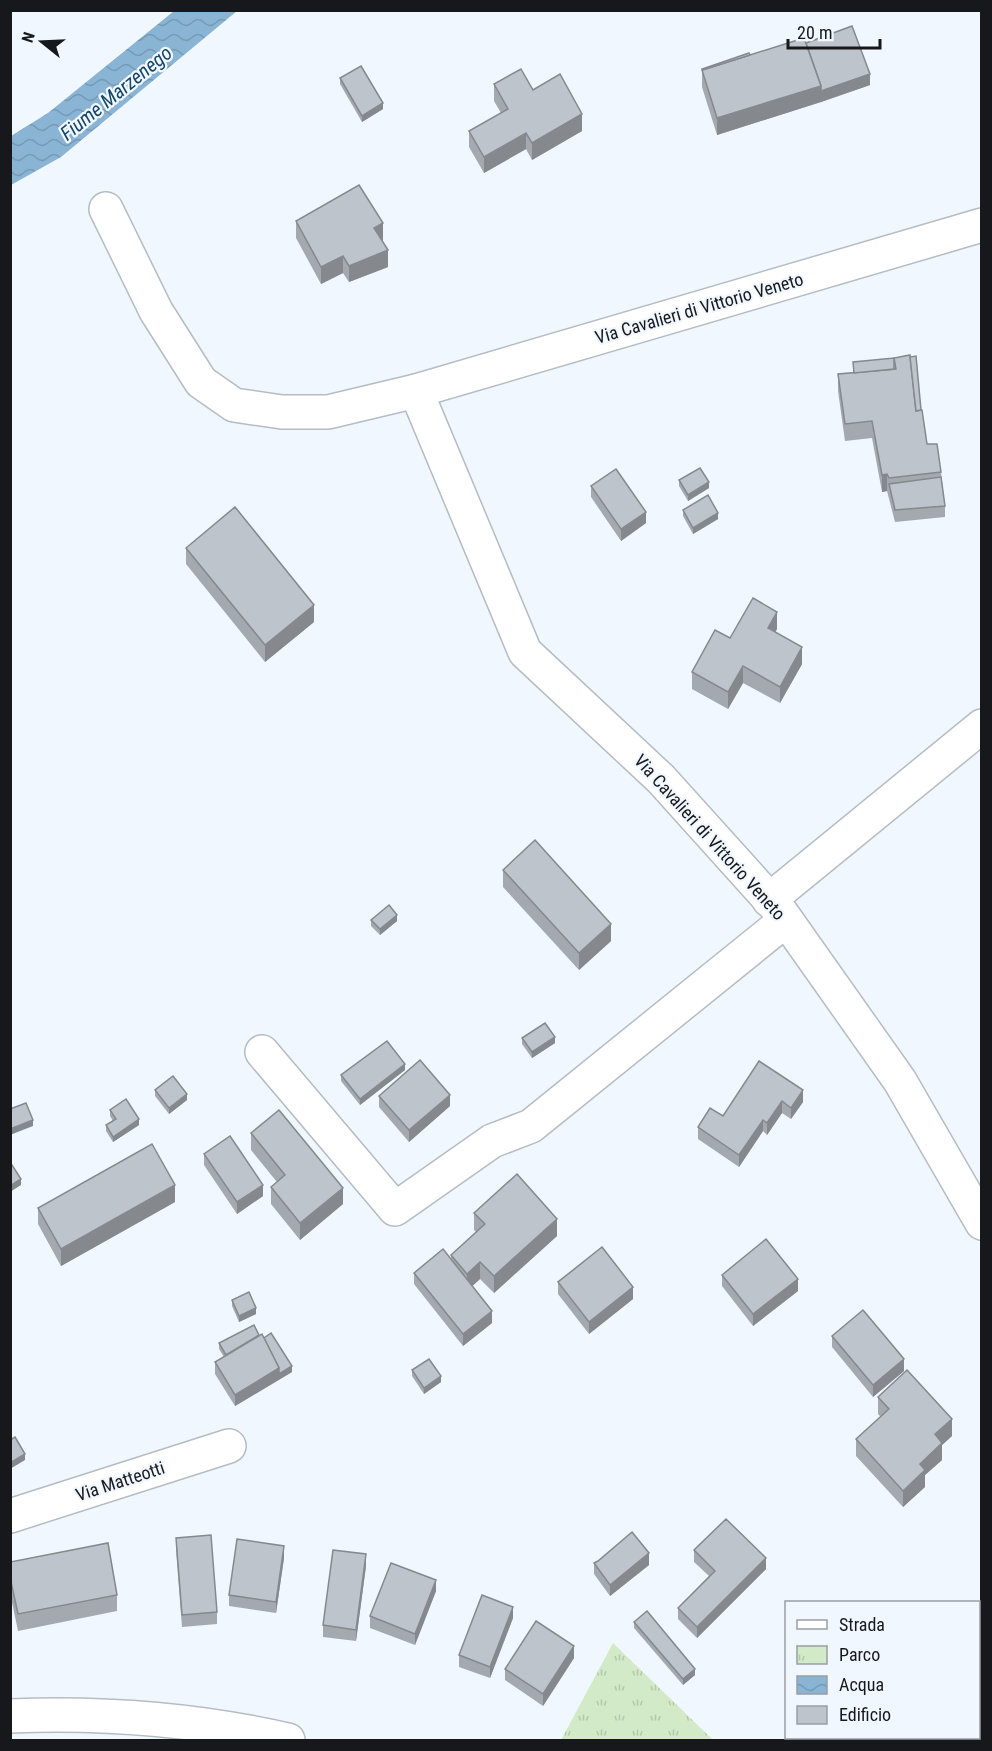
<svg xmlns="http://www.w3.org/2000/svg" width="992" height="1751" viewBox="0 0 992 1751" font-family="'Roboto Condensed',sans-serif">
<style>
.park{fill:url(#park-tufts)}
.water{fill:url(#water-waves)}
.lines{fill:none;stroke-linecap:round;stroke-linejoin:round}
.street-casing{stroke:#b6bcc3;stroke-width:36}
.street{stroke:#fff;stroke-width:33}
.wall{fill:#a3a9af}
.shaded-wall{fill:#85898e}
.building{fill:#bec4cb;stroke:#85898e;stroke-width:1.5}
.labels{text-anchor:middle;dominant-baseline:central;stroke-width:4.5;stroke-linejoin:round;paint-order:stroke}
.street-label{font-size:18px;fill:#16181b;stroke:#f1f7ff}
.water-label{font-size:20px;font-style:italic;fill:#144666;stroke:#f1f7ff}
</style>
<defs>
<pattern id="park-tufts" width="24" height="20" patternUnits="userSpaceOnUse" patternTransform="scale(1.5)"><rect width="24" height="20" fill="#d2eac7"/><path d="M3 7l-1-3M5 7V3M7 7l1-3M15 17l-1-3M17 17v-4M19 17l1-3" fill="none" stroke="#b4c8aa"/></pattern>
<pattern id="water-waves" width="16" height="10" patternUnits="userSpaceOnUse" patternTransform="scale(1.5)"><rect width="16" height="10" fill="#8ab4d4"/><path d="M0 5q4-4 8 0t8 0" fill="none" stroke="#769ab5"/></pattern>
</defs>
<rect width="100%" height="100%" fill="#f1f7ff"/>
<!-- park -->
<polygon class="park" points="613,1643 713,1740 561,1740"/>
<!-- water -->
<polygon class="water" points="174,11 237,11 61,157 11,185 11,136 48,113"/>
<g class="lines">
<!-- street casing -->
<g class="street-casing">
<g id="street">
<polyline points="106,209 156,311 201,382 234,405 282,412 328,412 416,391"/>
<polyline points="982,225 416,391 525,652 661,779 780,911 900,1081 982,1223"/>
<polyline points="769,900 982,726"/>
<polyline points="262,1052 395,1209 492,1141 531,1126 786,920"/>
<polyline points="10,1516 229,1446"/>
<path d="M10,1716c96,-4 184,3 278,24"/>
</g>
</g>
<!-- street -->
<use href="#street" class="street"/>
</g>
<!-- wall -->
<g class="wall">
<polygon points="806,43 870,85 821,102 717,135 702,87 702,69 750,55"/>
<polygon points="340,78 383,109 362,122 340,84"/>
<polygon points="494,84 533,90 582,131 532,160 526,149 484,173 469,147 469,131 501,113 494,101"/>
<polygon points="296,221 383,240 382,240 388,267 349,282 343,273 321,284 296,238"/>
<polygon points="894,358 921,410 927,444 941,472 945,506 945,517 895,522 887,491 882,492 872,438 845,441 838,391 838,374 853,373"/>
<polygon points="679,480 709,488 688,501 679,486"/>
<polygon points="591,486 646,523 621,541 591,497"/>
<polygon points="683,510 718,519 693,534 683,516"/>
<polygon points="186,548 314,622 265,662 186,564"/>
<polygon points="777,629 775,632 802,664 780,703 743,683 728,709 692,689 692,672 730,638"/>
<polygon points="503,870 611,941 579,970 503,887"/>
<polygon points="371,920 397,921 380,935 371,926"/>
<polygon points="522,1038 555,1043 532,1058 522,1044"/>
<polygon points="759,1061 803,1102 791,1119 782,1113 767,1135 763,1131 739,1167 698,1139 698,1127 723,1116"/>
<polygon points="405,1070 360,1105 341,1081 341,1075"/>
<polygon points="155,1090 187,1100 169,1114 155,1096"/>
<polygon points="379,1096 450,1106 409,1142 379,1107"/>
<polygon points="110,1110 139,1125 113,1142 106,1131 106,1125 113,1121 110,1116"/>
<polygon points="251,1133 343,1204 300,1240 271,1204 271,1187 277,1182 251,1150"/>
<polygon points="204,1154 263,1196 237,1214 204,1165"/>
<polygon points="175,1202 61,1266 38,1224 38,1208"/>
<polygon points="474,1213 557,1236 494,1293 480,1279 472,1286 492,1323 463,1346 414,1284 414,1273 451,1260 451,1255 476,1232 474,1230"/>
<polygon points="722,1275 798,1291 753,1326 722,1286"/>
<polygon points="558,1282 633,1299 589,1334 558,1294"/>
<polygon points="232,1300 256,1314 239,1322 232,1306"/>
<polygon points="259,1335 264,1338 292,1372 235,1406 215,1374 215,1362 224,1357 219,1349 219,1343"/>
<polygon points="832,1336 904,1371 873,1397 832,1347"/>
<polygon points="412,1370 441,1382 424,1394 412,1376"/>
<polygon points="878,1397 952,1436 942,1445 942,1460 925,1475 925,1487 903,1507 856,1456 856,1439 881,1417 878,1414"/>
<polygon points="176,1538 217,1612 217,1624 182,1627 176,1550"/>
<polygon points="694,1550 766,1569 697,1638 678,1619 678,1608 709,1576 694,1562"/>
<polygon points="284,1558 276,1613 229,1606 229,1595"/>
<polygon points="598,1561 649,1565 610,1596 594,1574 594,1563"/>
<polygon points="10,1562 117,1595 117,1611 18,1631 10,1593"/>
<polygon points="366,1566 356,1641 323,1637 323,1625"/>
<polygon points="436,1591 415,1645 370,1628 370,1616"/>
<polygon points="513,1618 490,1678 459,1667 459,1655"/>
<polygon points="634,1622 695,1675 683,1685 634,1628"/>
<polygon points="574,1658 543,1706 505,1680 505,1669"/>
</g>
<!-- shaded-wall -->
<g class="shaded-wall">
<polygon points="870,74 870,85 821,102 717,135 717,118 821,86"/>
<polygon points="383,103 383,109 362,122 362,116"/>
<polygon points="582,114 582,131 532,160 532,143"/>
<polygon points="526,133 526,149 484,173 484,157"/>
<polygon points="383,223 383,240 374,245 374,228"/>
<polygon points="388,250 388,267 349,282 349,266"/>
<polygon points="343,256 343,273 321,284 321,267"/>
<polygon points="887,474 887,491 882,492 882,475"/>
<polygon points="709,482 709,488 688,501 688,495"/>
<polygon points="646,512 646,523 621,541 621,529"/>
<polygon points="718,513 718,519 693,534 693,528"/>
<polygon points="314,605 314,622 265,662 265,645"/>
<polygon points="777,612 777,629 768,645 768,628"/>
<polygon points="802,647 802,664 780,703 780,687"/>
<polygon points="743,666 743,683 728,709 728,692"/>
<polygon points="397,915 397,921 380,935 380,929"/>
<polygon points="611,924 611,941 579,970 579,953"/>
<polygon points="555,1037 555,1043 532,1058 532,1052"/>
<polygon points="405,1064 405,1070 360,1105 360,1099"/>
<polygon points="803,1090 803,1102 791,1119 791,1108"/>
<polygon points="187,1094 187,1100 169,1114 169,1108"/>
<polygon points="450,1095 450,1106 409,1142 409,1130"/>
<polygon points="782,1101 782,1113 767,1135 767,1123"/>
<polygon points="139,1119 139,1125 113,1142 113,1137"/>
<polygon points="33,1120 33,1126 10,1135 10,1129"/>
<polygon points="763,1120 763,1131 739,1167 739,1155"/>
<polygon points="21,1179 21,1185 10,1192 10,1186"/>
<polygon points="175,1185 175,1202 61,1266 61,1249"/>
<polygon points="263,1185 263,1196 237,1214 237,1202"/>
<polygon points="343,1188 343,1204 300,1240 300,1223"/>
<polygon points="557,1219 557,1236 494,1293 494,1276"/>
<polygon points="480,1262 480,1279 467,1291 467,1274"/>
<polygon points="798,1279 798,1291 753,1326 753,1314"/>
<polygon points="633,1287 633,1299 589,1334 589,1322"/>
<polygon points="256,1308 256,1314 239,1322 239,1316"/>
<polygon points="492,1311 492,1323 463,1346 463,1334"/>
<polygon points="904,1359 904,1371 873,1397 873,1385"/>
<polygon points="292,1366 292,1372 235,1406 235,1395 279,1368"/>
<polygon points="441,1376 441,1382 424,1394 424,1388"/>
<polygon points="952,1419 952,1436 942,1445 942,1460 925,1475 925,1487 903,1507 903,1491 920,1464 935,1434"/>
<polygon points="25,1454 25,1460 10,1469 10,1463"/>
<polygon points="284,1546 284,1558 276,1613 276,1602"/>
<polygon points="649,1553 649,1565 610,1596 610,1585"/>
<polygon points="366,1554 366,1566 356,1641 356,1630"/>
<polygon points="766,1558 766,1569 697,1638 697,1627"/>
<polygon points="436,1580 436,1591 415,1645 415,1634"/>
<polygon points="513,1607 513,1618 490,1678 490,1667"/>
<polygon points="574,1646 574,1658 543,1706 543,1694"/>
<polygon points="695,1669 695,1675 683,1685 683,1679"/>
</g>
<!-- building -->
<g class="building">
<polygon points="852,26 870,74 821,91 821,86 806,43"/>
<polygon points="804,38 821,86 717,118 702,70"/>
<polygon points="749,53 750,55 703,70 702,69"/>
<polygon points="361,66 383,103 362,116 340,78"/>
<polygon points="521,69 533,90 560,74 582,114 532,143 526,133 484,157 469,131 508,109 494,84"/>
<polygon points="359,185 383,223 374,228 388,250 349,266 343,256 321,267 296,221"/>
<polygon points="910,355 916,411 922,410 927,444 937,444 941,472 889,478 887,474 882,475 872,421 845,424 838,374 896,369 894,358"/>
<polygon points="916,356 921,410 916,411 910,357"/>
<polygon points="894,358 894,369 854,373 853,362"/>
<polygon points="700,468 709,482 688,495 679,480"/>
<polygon points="616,469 646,512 621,529 591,486"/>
<polygon points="941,477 945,506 895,510 889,484"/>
<polygon points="708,495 718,513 693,528 683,510"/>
<polygon points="235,507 314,605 265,645 186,548"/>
<polygon points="753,598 777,612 768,628 802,647 780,687 743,666 728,692 692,672 715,630 730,638"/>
<polygon points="535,840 611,924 579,953 503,870"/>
<polygon points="389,905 397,915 380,929 371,920"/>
<polygon points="545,1023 555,1037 532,1052 522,1038"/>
<polygon points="387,1041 405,1064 360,1099 341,1075"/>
<polygon points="420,1060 450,1095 409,1130 379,1096"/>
<polygon points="759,1061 803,1090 791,1108 782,1101 767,1123 763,1120 739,1155 698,1127 710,1108 723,1116"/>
<polygon points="173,1076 187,1094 169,1108 155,1090"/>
<polygon points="126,1099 139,1119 113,1137 106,1125 116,1119 110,1110"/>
<polygon points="26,1103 33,1120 10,1129 10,1109"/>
<polygon points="279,1110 343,1188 300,1223 271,1187 285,1175 251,1133"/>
<polygon points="230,1136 263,1185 237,1202 204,1154"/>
<polygon points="152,1144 175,1185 61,1249 38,1208"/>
<polygon points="10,1162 21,1179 10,1186"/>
<polygon points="517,1174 557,1219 494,1276 480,1262 467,1274 451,1255 485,1224 474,1213"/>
<polygon points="766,1239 798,1279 753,1314 722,1275"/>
<polygon points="602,1247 633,1287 589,1322 558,1282"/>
<polygon points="443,1249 492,1311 463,1334 414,1273"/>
<polygon points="249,1292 256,1308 239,1316 232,1300"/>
<polygon points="863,1310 904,1359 873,1385 832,1336"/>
<polygon points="254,1325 259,1335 226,1355 219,1343"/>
<polygon points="271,1333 292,1366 279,1374 279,1368 264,1338"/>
<polygon points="262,1334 279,1368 235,1395 215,1362"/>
<polygon points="429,1359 441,1376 424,1388 412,1370"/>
<polygon points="907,1370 952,1419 935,1434 942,1443 920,1464 925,1470 903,1491 856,1439 889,1409 878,1397"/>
<polygon points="15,1437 25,1454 10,1463 10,1440"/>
<polygon points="726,1519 766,1558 697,1627 678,1608 715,1571 694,1550"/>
<polygon points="632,1532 649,1553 610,1585 594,1563 598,1561"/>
<polygon points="211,1535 217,1612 182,1615 176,1538"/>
<polygon points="237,1539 284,1546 276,1602 229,1595"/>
<polygon points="108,1543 117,1595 18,1614 10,1577 10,1562"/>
<polygon points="333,1550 366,1554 356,1630 323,1625"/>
<polygon points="391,1563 436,1580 415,1634 370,1616"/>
<polygon points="482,1595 513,1607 490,1667 459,1655"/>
<polygon points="647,1611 695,1669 683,1679 634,1622"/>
<polygon points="536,1621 574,1646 543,1694 505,1669"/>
<polygon points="851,1737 912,1737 916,1740 849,1740"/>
</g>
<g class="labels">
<!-- street labels -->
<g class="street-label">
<text transform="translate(699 308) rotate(-16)">Via Cavalieri di Vittorio Veneto</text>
<text transform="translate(710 837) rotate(48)">Via Cavalieri di Vittorio Veneto</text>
<text transform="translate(120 1481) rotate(-18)">Via Matteotti</text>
</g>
<!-- water labels -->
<g class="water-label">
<text transform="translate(116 93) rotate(-39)">Fiume Marzenego</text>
</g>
</g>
<!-- border -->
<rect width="992" height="1751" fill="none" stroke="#16181b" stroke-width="24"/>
<!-- legend -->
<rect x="785" y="1601" width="195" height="138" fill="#f1f7ff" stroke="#999ea4" stroke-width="1.5"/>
<rect x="797" y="1620" width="30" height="9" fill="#ffffff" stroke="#999ea4" stroke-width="1.5"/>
<text x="839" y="1631" font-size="18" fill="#16181b">Strada</text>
<rect x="797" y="1646" width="30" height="18" fill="url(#park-tufts)" stroke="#999ea4" stroke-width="1.5"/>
<text x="839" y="1661" font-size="18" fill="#16181b">Parco</text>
<rect x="797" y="1676" width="30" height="18" fill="url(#water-waves)" stroke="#999ea4" stroke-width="1.5"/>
<text x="839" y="1691" font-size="18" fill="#16181b">Acqua</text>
<rect x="797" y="1706" width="30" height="18" fill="#bec4cb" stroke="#999ea4" stroke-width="1.5"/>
<text x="839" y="1721" font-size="18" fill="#16181b">Edificio</text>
<!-- north arrow -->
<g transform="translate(42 42) rotate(288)" stroke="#f1f7ff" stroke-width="4.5" paint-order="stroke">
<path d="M0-4.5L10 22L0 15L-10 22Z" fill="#16181b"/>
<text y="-9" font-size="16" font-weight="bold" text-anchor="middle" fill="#16181b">N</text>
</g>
<!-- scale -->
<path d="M788 39v9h92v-9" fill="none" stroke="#16181b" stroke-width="3"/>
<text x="797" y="39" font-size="18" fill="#16181b" stroke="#f1f7ff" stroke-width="4.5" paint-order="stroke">20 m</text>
</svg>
